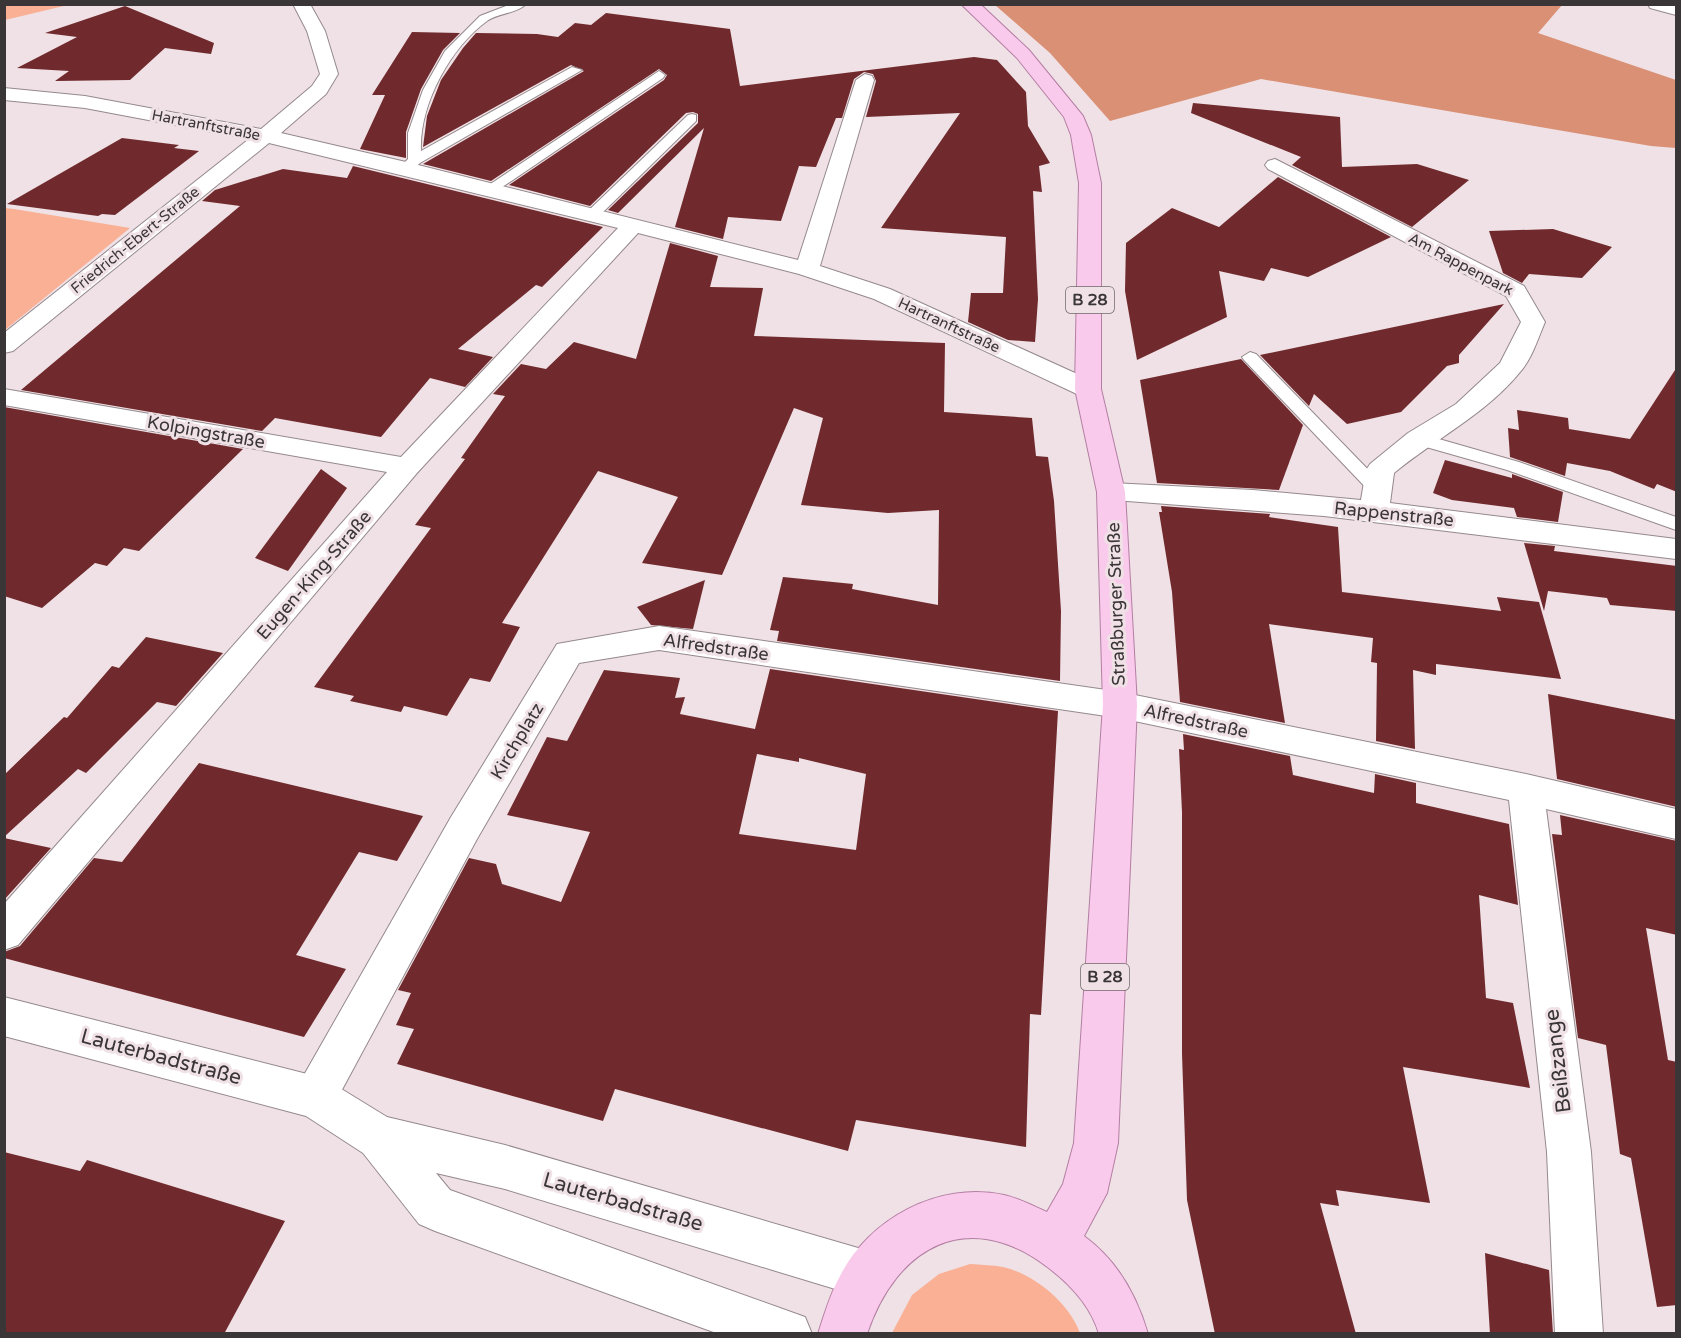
<svg xmlns="http://www.w3.org/2000/svg" width="1681" height="1338" viewBox="0 0 1681 1338" font-family="'Varela Round',sans-serif">
<style>
.green{fill:#fab095}
.forest{fill:#da9074}
.building{fill:#702a2d;fill-rule:evenodd}
.lines{fill:none;stroke-linecap:round;stroke-linejoin:round}
.service-casing{stroke:#95898c;stroke-width:2}
.minor-casing{stroke:#95898c;stroke-width:2}
.secondary-casing{stroke:#95898c;stroke-width:2}
.primary-casing{stroke:#b47ea3;stroke-width:2}
.service{fill:#fff;fill-rule:evenodd}
.minor{fill:#fff;fill-rule:evenodd}
.secondary{fill:#fff;fill-rule:evenodd}
.primary{fill:#f9caeb;fill-rule:evenodd}
.labels{text-anchor:middle;dominant-baseline:central;stroke-width:6;stroke-linejoin:round;paint-order:stroke}
.far-street-label{font-size:15px;fill:#3a3536;stroke:#efe1e5}
.shield{fill:#efe1e5;stroke:#70696a;stroke-width:1.5}
.shield-label{font-size:16px;font-weight:bold;fill:#3a3536}
.street-label{font-size:18px;fill:#3a3536;stroke:#efe1e5}
.near-street-label{font-size:21px;fill:#3a3536;stroke:#efe1e5}
</style>
<rect width="100%" height="100%" fill="#efe1e5"/>
<!-- green -->
<g class="green">
<polygon points="5,4 68,4 68,5 5,20"/>
<polygon points="5,208 14,209 130,228 5,330"/>
<path d="M970,1264c11,1 23,1 33,3 31,7 66,36 77,66h-188l20,-38 27,-21z"/>
</g>
<!-- forest -->
<polygon class="forest" points="995,5 1562,5 1538,33 1676,80 1676,148 1651,146 1261,79 1110,121 1050,53"/>
<!-- building -->
<g class="building">
<polygon points="125,6 214,43 211,54 165,48 130,80 55,81 69,71 17,68 77,37 45,33"/>
<polygon points="606,13 730,29 740,86 974,57 997,60 1026,92 1028,126 1050,163 1039,166 1042,192 1033,191 1038,299 1035,342 1008,340 968,322 971,293 1003,293 1006,237 881,228 960,113 866,117 876,81 873,74 864,72 854,79 842,118 836,118 816,167 799,166 781,221 728,217 723,239 675,227 704,128 618,213 608,210 698,123 698,114 693,112 686,113 590,206 509,185 664,80 667,75 659,69 491,181 423,164 584,71 571,65 423,147 427,116 441,80 463,48 476,33 537,34 558,37 575,23 591,25"/>
<polygon points="412,32 460,33 443,50 421,89 406,132 406,158 360,149 385,95 372,95"/>
<polygon points="1193,103 1340,117 1342,167 1417,164 1469,180 1412,227 1292,165 1301,157 1191,113"/>
<polygon points="122,138 179,145 174,148 199,151 115,215 102,214 98,216 7,204"/>
<polygon points="353,166 603,227 542,287 536,285 458,349 493,357 465,387 430,378 381,437 275,418 262,431 21,390 240,206 202,201 215,190 283,169 347,178"/>
<polygon points="1278,177 1391,237 1308,277 1271,268 1264,281 1219,271 1227,317 1137,360 1125,291 1126,243 1172,208 1219,227"/>
<polygon points="1553,229 1612,247 1582,278 1529,274 1522,283 1503,273 1489,231"/>
<polygon points="670,243 718,256 710,287 763,288 754,336 945,343 944,412 1032,418 1036,456 1048,457 1054,501 1061,611 1060,681 777,641 779,631 770,630 783,577 853,584 852,589 938,605 939,510 888,513 801,505 823,418 794,408 722,575 642,563 678,497 598,471 502,623 520,627 490,682 470,678 447,716 404,706 401,712 350,701 354,696 314,687 431,528 415,525 465,459 461,458 505,396 493,394 521,364 546,369 574,342 636,359"/>
<polygon points="1504,304 1459,355 1459,363 1447,366 1401,412 1347,424 1314,394 1309,406 1260,355"/>
<polygon points="1241,359 1303,425 1279,490 1157,483 1140,380"/>
<polygon points="1677,367 1677,492 1657,484 1654,489 1610,471 1567,463 1565,476 1510,457 1508,428 1519,430 1517,410 1568,418 1569,429 1630,439"/>
<polygon points="4,407 243,449 139,551 124,548 107,566 95,563 42,608 4,596"/>
<polygon points="1445,460 1512,478 1512,474 1563,492 1558,522 1517,517 1514,508 1452,500 1433,493"/>
<polygon points="321,469 347,488 288,571 255,558"/>
<polygon points="1161,506 1270,514 1269,517 1338,527 1342,592 1501,611 1497,597 1539,602 1561,679 1436,664 1436,675 1413,670 1415,749 1376,741 1377,663 1371,662 1373,638 1269,624 1285,723 1180,702 1172,592 1159,512 1162,512"/>
<polygon points="1524,543 1555,546 1554,551 1677,566 1677,611 1610,605 1607,598 1548,591 1544,611"/>
<polygon points="705,580 693,629 651,625 637,607"/>
<polygon points="146,637 223,653 176,706 157,702 86,773 78,769 4,837 4,775 64,717 67,718 112,666 119,668"/>
<path d="M770,669l288,42 -17,304 -11,-1 -4,133 -170,-27 -8,31 -233,-62 -12,32 -206,-57 17,-35 -18,-4 15,-32 -13,-3 71,-132 27,6 6,20 59,18 29,-70 -83,-17 40,-78 20,4 37,-71 76,8 -5,20 10,-1 -5,17 75,15zM757,754l42,8v-4l67,16 -10,76 -117,-16z"/>
<polygon points="1548,694 1677,720 1677,807 1557,779"/>
<polygon points="1183,734 1290,756 1293,775 1374,793 1375,774 1416,783 1416,803 1509,824 1518,905 1479,895 1486,998 1513,1003 1530,1088 1403,1067 1430,1203 1336,1190 1339,1206 1320,1203 1356,1334 1215,1334 1187,1200 1182,1054 1182,812 1179,749 1184,750"/>
<polygon points="199,763 423,816 397,861 359,852 296,955 346,969 304,1037 4,958 4,952 20,946 94,858 122,862"/>
<polygon points="1560,815 1677,841 1677,935 1646,928 1668,1060 1677,1062 1677,1305 1657,1307 1631,1158 1620,1154 1606,1045 1578,1038 1552,834 1562,835"/>
<polygon points="4,838 51,848 4,900"/>
<polygon points="4,1152 80,1171 87,1160 285,1221 224,1334 4,1334"/>
<polygon points="1485,1253 1549,1270 1553,1334 1490,1334"/>
</g>
<g class="lines">
<!-- service casing -->
<g class="service-casing">
<g id="service">
<path d="M511,4l14,1c-10,9 -27,8 -38,16 -37,27 -68,84 -66,130l151,-84 10,3 -162,93 -9,8h-10l-2,-3 9,-9v-26l15,-43 22,-39 35,-35z"/>
<polygon points="659,71 665,75 663,78 495,192 485,192 483,189"/>
<polygon points="692,114 696,115 696,121 597,218 587,218 587,212 688,115"/>
<polygon points="1250,352 1256,354 1383,485 1386,489 1383,493 1371,493 1244,360 1242,357"/>
<polygon points="1418,433 1519,462 1676,517 1676,530 1507,470 1412,443 1409,439"/>
</g>
</g>
<!-- minor casing -->
<g class="minor-casing">
<g id="minor">
<polygon points="293,4 310,4 325,31 338,74 326,94 281,133 406,162 798,260 856,80 865,74 872,76 874,80 820,266 890,289 1097,383 1101,389 1097,395 1088,397 1079,395 874,299 799,274 638,233 417,473 18,945 4,950 4,904 387,472 4,405 4,389 401,457 618,228 269,143 13,351 4,353 4,333 249,139 85,108 4,100 4,88 85,96 261,129 312,86 320,74 307,31"/>
<polygon points="1648,4 1676,5 1676,15 1650,8"/>
<path d="M1275,159l249,127 21,36c-7,16 -13,37 -25,50 -34,42 -85,67 -126,101l-4,30 286,36v20l-352,-43 -223,-17 -4,-7 4,-7 10,-2 142,7 108,10 5,-30 4,-6 38,-31 48,-29 44,-41 21,-41 -15,-26 -238,-127 -3,-4 3,-4z"/>
<polygon points="659,626 1120,692 1526,774 1676,809 1676,839 1546,809 1591,1152 1603,1334 1555,1334 1547,1152 1509,800 1120,718 659,650 579,663 477,839 330,1112 315,1118 300,1112 293,1097 300,1082 451,817 557,644"/>
</g>
</g>
<!-- secondary casing -->
<g class="secondary-casing">
<polygon id="secondary" points="4,997 315,1076 330,1082 387,1117 505,1145 865,1250 882,1257 889,1274 882,1291 865,1298 505,1189 436,1173 450,1190 805,1317 812,1334 719,1334 435,1231 419,1224 363,1153 306,1116 4,1036"/>
</g>
<!-- primary casing -->
<g class="primary-casing">
<path id="primary" d="M961,4h19l49,46 54,66 8,19 10,48v206l24,103 12,213 -19,438 -11,50 -23,43c33,24 53,60 64,98h-49c-8,-28 -30,-51 -53,-68 -79,-59 -150,-19 -179,68h-49c6,-19 12,-39 21,-56 29,-59 99,-97 165,-83 14,3 29,11 43,17l16,-28 11,-41 29,-438 -6,-213 -22,-103 4,-206 -8,-48 -7,-18 -47,-59z"/>
</g>
<!-- service -->
<use href="#service" class="service"/>
<!-- minor -->
<use href="#minor" class="minor"/>
<!-- secondary -->
<use href="#secondary" class="secondary"/>
<!-- primary -->
<use href="#primary" class="primary"/>
</g>
<g class="labels">
<!-- far-street labels -->
<g class="far-street-label">
<text transform="translate(206 125) rotate(11)">Hartranftstraße</text>
<text transform="translate(135 240) rotate(-39)">Friedrich-Ebert-Straße</text>
<text transform="translate(1461 264) rotate(28)">Am Rappenpark</text>
<text transform="translate(949 325) rotate(25)">Hartranftstraße</text>
</g>
<!-- shield labels -->
<g class="shield">
<rect x="1066" y="287" width="48" height="26" rx="4.5"/>
<rect x="1081" y="964" width="48" height="26" rx="4.5"/>
</g>
<g class="shield-label">
<text x="1090" y="300">B 28</text>
<text x="1105" y="977">B 28</text>
</g>
<!-- street labels -->
<g class="street-label">
<text transform="translate(206 432) rotate(10)">Kolpingstraße</text>
<text transform="translate(1394 514) rotate(6)">Rappenstraße</text>
<text transform="translate(314 575) rotate(-49)">Eugen-King-Straße</text>
<text transform="translate(1116 604) rotate(-92)">Straßburger Straße</text>
<text transform="translate(716 647) rotate(8)">Alfredstraße</text>
<text transform="translate(1196 721) rotate(12)">Alfredstraße</text>
<text transform="translate(517 741) rotate(-59)">Kirchplatz</text>
</g>
<!-- near-street labels -->
<g class="near-street-label">
<text transform="translate(161 1057) rotate(15)">Lauterbadstraße</text>
<text transform="translate(1558 1061) rotate(-97)">Beißzange</text>
<text transform="translate(623 1202) rotate(16)">Lauterbadstraße</text>
</g>
</g>
<!-- border -->
<rect width="1681" height="1338" fill="none" stroke="#3a3536" stroke-width="12"/>
</svg>
